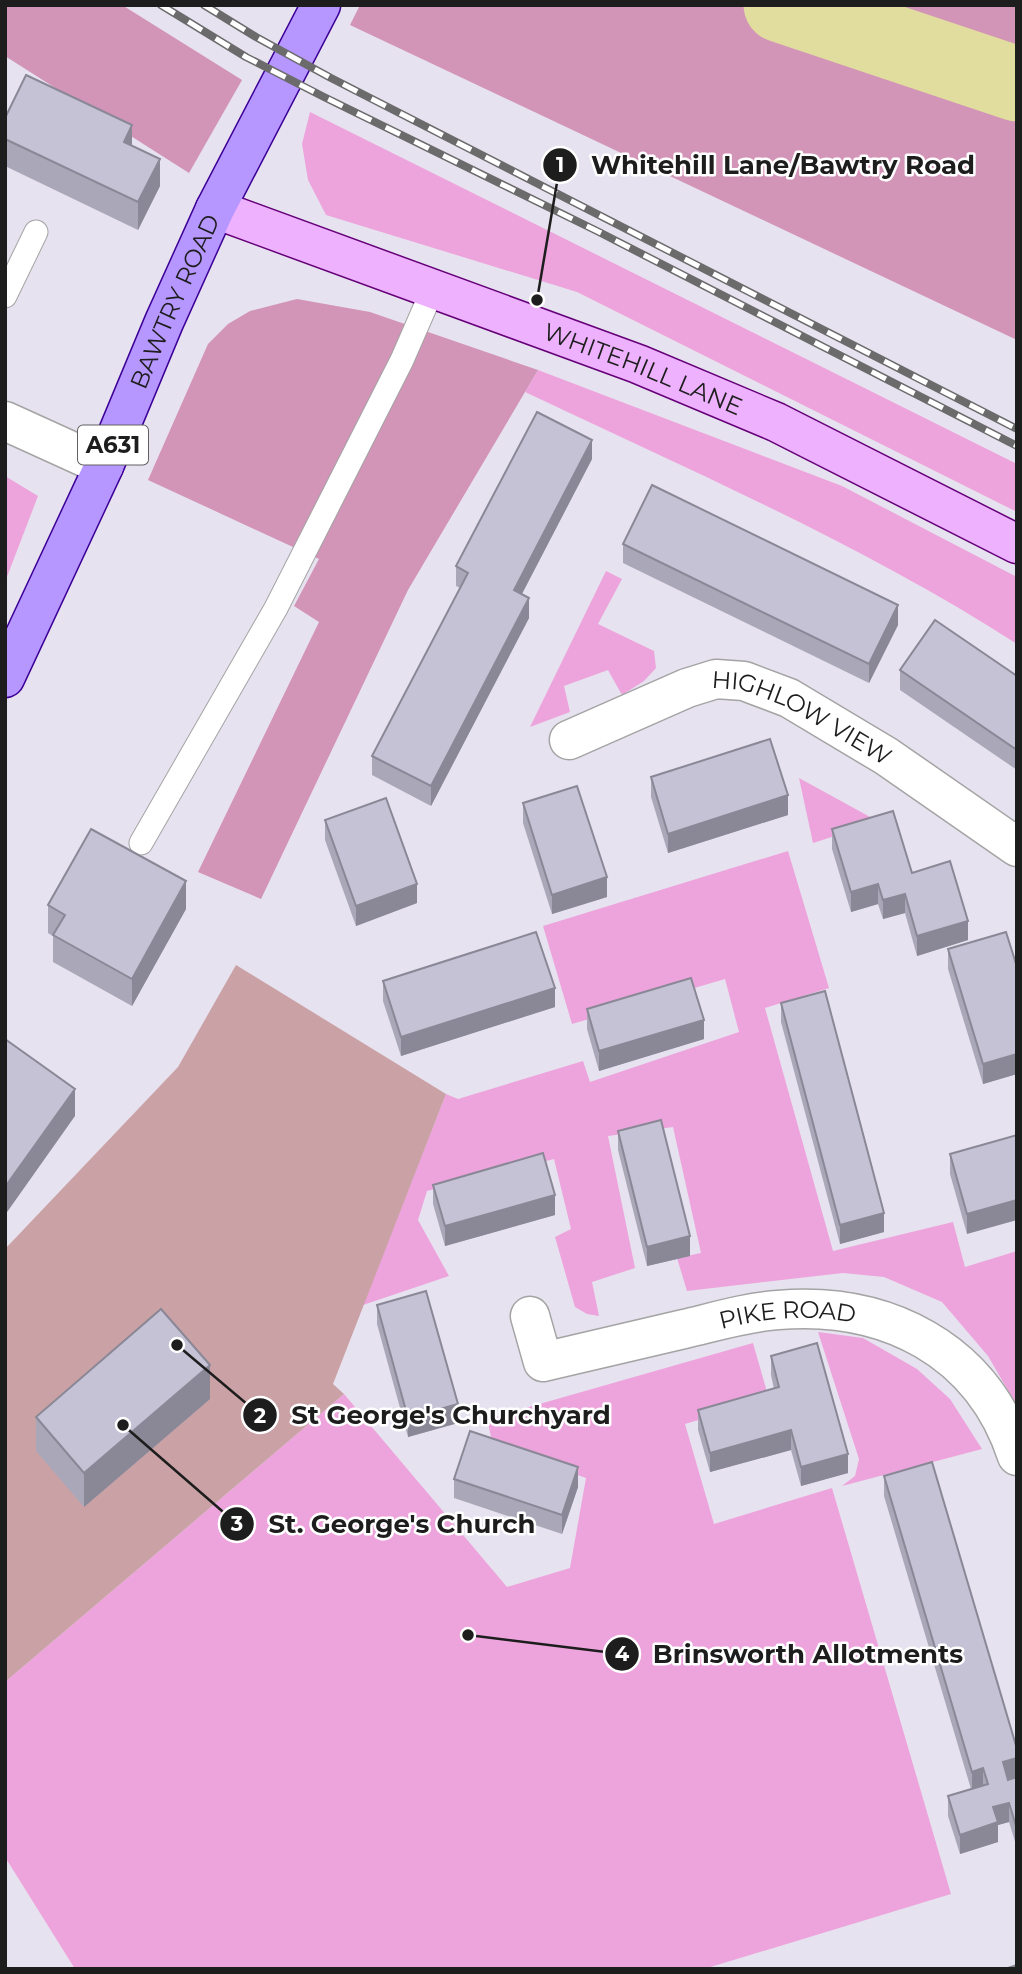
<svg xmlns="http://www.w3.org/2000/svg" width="1022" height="1974" viewBox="0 0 1022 1974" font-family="Montserrat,sans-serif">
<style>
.grass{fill:#eda4dc}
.forest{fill:#d294b7}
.cemetery{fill:#caa2a6}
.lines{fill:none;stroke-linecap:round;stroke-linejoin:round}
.river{stroke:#e0dd9f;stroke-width:75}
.service-casing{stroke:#a4a4a4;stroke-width:25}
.minor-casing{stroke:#a4a4a4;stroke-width:41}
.secondary-casing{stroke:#650078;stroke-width:41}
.primary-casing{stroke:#3c0096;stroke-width:41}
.service{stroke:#fff;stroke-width:23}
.minor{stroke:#fff;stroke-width:38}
.secondary{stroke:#edb1fe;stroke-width:38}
.primary{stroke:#b697ff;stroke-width:38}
.rail-casing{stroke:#6b6b6b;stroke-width:8}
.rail{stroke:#fff;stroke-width:5;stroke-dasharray:16;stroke-linecap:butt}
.wall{fill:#a9a7b8}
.shaded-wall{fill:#8a8896}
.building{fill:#c5c2d6;stroke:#8a8896;stroke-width:2}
.labels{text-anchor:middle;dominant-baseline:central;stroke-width:5;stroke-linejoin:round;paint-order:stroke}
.shield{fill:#fff;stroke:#616161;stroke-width:2}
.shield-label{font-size:23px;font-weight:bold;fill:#1d1d1d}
.street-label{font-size:24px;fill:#1d1d1d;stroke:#fff}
.leader{fill:none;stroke:#1d1d1d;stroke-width:2.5}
.callout-dot{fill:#1d1d1d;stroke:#fff;stroke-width:2.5}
.mark-label{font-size:21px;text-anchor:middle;font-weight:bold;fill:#fff}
.callout-label{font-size:26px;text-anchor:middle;font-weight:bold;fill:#1d1d1d;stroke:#fff;stroke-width:5;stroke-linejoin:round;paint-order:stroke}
</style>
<rect width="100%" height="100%" fill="#e7e2ef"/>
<!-- grass -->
<g class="grass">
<polygon points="310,112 1017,464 1017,512 577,292 326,215 308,180 302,144"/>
<path d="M538,370l304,116 175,91v67c-155,-100 -326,-173 -492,-252z"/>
<polygon points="5,476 38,496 5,582"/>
<polygon points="606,571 622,579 598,624 654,651 656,668 644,681 622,695 608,670 564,686 570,712 530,727"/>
<polygon points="799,778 872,818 866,826 813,843"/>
<polygon points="788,851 829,988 765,1008 833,1251 953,1222 965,1267 1017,1251 1017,1406 988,1356 942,1302 884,1277 843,1273 687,1291 677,1258 701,1253 673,1127 608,1136 635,1268 592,1282 599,1316 587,1314 575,1307 555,1237 571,1229 554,1159 427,1191 418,1220 449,1276 363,1305 446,1094 458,1099 583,1061 590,1082 739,1032 725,979 572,1024 543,926"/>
<polygon points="818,1332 863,1338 917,1369 950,1399 982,1449 842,1486 855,1476 859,1459"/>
<polygon points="753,1343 769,1399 685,1424 714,1524 832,1488 951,1894 704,1969 75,1969 5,1857 5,1682 344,1394 507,1587 570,1568 586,1478 493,1445 487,1419"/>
</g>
<!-- forest -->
<g class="forest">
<polygon points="5,5 122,5 242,80 189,173 5,56"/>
<polygon points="360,5 1017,5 1017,340 350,25"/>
<polygon points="297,299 370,312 538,370 408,590 261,899 198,872 319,622 294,606 319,559 148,480 208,344 228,324 250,311"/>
</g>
<!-- cemetery -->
<polygon class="cemetery" points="236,965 446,1094 333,1384 344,1394 5,1682 5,1249 178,1067"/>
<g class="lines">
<!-- river -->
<polyline class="river" points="781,5 1017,84"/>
<!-- service casing -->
<g class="service-casing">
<g id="service">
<polyline points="5,296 36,232"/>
<polyline points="141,843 276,608 402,360 433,289"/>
</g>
</g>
<!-- minor casing -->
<g class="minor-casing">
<g id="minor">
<polyline points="5,421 104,466"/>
<path id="s1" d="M569,740l118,-52 29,-9 28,2 45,17 97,58 131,91"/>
<path id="s2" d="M530,1316l13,46c47,-11 94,-22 141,-33 30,-7 63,-17 94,-19 108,-9 204,39 239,146"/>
</g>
</g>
<!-- secondary casing -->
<g class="secondary-casing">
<g id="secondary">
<path id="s3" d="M215,209l423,155 138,58 241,122"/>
</g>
</g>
<!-- primary casing -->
<g class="primary-casing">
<g id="primary">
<path id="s4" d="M5,678l99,-212 60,-144 51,-113 106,-204"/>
</g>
</g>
<!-- service -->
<use href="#service" class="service"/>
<!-- minor -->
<use href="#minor" class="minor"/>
<!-- secondary -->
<use href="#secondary" class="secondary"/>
<!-- primary -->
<use href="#primary" class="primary"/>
<!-- rail casing -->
<g class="rail-casing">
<g id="rail">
<polyline points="161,5 246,57 324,97 597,231 1017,446"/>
<polyline points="204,5 256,37 331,78 1017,429"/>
</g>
</g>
<!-- rail -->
<use href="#rail" class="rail"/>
</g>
<!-- wall -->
<g class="wall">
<polygon points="5,118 132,146 160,186 138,230 5,166"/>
<polygon points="592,459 522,594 529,618 431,806 372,775 372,756 460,588 456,586 456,566"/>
<polygon points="623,544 898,625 869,683 623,563"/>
<polygon points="900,670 1017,676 1017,770 900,690"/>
<polygon points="651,777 788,815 668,853 651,797"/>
<polygon points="523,803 607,897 552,914 523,823"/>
<polygon points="325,820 417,903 356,926 325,840"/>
<polygon points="832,829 912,873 968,940 917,956 905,913 883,919 878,904 851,912 832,849"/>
<polygon points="48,905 186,909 132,1006 53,962 53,936 48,933"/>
<polygon points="948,949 1017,967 1017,1074 983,1084 948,969"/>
<polygon points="383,981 555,1007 401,1056 383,1001"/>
<polygon points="781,1003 884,1232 840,1244 781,1022"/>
<polygon points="587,1009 704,1039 599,1071 587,1029"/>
<polygon points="618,1131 690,1256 647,1266 618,1150"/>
<polygon points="1017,1135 967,1234 950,1174 950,1154"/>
<polygon points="433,1185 555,1215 445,1246 433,1204"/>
<polygon points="377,1305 458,1423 408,1437 377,1324"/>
<polygon points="771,1356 848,1473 801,1486 791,1450 710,1472 698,1430 698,1410 774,1389 771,1375"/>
<polygon points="210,1399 84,1507 36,1451 36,1417"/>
<polygon points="884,1476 1017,1749 1017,1848 1009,1822 998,1825 998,1842 960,1854 948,1816 948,1796 971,1789 884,1496"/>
<polygon points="454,1479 578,1487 562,1534 454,1498"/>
</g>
<!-- shaded-wall -->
<g class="shaded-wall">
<polygon points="132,125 132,153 124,142"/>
<polygon points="160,159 160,186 138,230 138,202"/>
<polygon points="592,440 592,459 514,609 514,590"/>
<polygon points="529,598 529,618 431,806 431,786"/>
<polygon points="898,605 898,625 869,683 869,664"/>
<polygon points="788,795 788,815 668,853 668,834"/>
<polygon points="607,877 607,897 552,914 552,895"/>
<polygon points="186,881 186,909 132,1006 132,979"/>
<polygon points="417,884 417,903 356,926 356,906"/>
<polygon points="878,884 878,904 851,912 851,892"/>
<polygon points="905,894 905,913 883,919 883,900"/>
<polygon points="968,921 968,940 917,956 917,936"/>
<polygon points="555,988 555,1007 401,1056 401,1037"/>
<polygon points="704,1020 704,1039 599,1071 599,1051"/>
<polygon points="1017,1054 1017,1074 983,1084 983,1064"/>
<polygon points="75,1089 75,1116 5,1215 5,1187"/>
<polygon points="555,1195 555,1215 445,1246 445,1226"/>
<polygon points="1017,1200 1017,1220 967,1234 967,1214"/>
<polygon points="884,1213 884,1232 840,1244 840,1225"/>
<polygon points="690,1236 690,1256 647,1266 647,1247"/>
<polygon points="210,1365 210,1399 84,1507 84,1473"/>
<polygon points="458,1404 458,1423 408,1437 408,1418"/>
<polygon points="791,1430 791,1450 710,1472 710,1453"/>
<polygon points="848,1454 848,1473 801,1486 801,1467"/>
<polygon points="578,1467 578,1487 562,1534 562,1515"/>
<polygon points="1017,1758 1017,1778 1003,1781 1003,1762"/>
<polygon points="983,1768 983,1787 972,1791 972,1772"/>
<polygon points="1009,1803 1009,1822 998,1825 998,1842 960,1854 960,1835 993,1807"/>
<polygon points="7,1845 7,1865 5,1865 5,1846"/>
</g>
<!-- building -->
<g class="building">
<polygon points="26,75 132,125 124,142 160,159 138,202 5,139 5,118"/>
<polygon points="537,412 592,440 514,590 529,598 431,786 372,756 468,573 456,566"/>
<polygon points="652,485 898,605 869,664 623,544"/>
<polygon points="935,620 1017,676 1017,750 900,670"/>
<polygon points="770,739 788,795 668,834 651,777"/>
<polygon points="577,786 607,877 552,895 523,803"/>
<polygon points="386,798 417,884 356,906 325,820"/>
<polygon points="893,811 912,873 950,861 968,921 917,936 905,894 883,900 878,884 851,892 832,829"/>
<polygon points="91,829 186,881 132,979 53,935 65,915 48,905"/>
<polygon points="536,932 555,988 401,1037 383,981"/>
<polygon points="1006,932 1017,967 1017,1054 983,1064 948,949"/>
<polygon points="691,978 704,1020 599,1051 587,1009"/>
<polygon points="825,991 884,1213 840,1225 781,1003"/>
<polygon points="5,1039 75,1089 5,1187"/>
<polygon points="661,1120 690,1236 647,1247 618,1131"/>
<polygon points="1017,1135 1017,1200 967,1214 950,1154"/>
<polygon points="543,1153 555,1195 445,1226 433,1185"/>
<polygon points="426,1291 458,1404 408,1418 377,1305"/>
<polygon points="161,1309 210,1365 84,1473 36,1417"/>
<polygon points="817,1343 848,1454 801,1467 791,1430 710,1453 698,1410 779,1387 771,1356"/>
<polygon points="470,1431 578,1467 562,1515 454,1479"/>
<polygon points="932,1462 1017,1749 1017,1758 1003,1762 1008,1780 1017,1777 1017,1829 1009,1803 993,1807 998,1822 960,1835 948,1796 988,1784 983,1768 972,1772 884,1476"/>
<polygon points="1017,1965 1017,1969 1005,1969"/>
</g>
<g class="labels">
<!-- shield labels -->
<rect class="shield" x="78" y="425.5" width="70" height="39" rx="5"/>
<g class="shield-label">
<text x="113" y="445">A631</text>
</g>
<!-- street labels -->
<g class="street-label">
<text stroke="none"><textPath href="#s4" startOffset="413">BAWTRY ROAD</textPath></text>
<text stroke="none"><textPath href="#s3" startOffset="457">WHITEHILL LANE</textPath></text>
<text stroke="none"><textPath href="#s1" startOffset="254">HIGHLOW VIEW</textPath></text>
<text stroke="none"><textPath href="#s2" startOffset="298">PIKE ROAD</textPath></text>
</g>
</g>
<!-- callouts -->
<path class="leader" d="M537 300L560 165M177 1345L260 1415M123 1425L237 1524M468 1635L622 1654"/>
<g class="callout-dot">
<circle cx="537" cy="300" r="7"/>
<circle cx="177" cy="1345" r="7"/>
<circle cx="123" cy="1425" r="7"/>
<circle cx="468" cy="1635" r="7"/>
<circle cx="560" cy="165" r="18"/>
<circle cx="260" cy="1415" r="18"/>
<circle cx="237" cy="1524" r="18"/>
<circle cx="622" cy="1654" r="18"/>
</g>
<g class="mark-label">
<text x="560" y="172">1</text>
<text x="260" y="1423">2</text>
<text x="237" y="1531">3</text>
<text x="622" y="1661">4</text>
</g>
<g class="callout-label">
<text x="783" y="174">Whitehill Lane/Bawtry Road</text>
<text x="451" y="1424">St George's Churchyard</text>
<text x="402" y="1533">St. George's Church</text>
<text x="808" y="1663">Brinsworth Allotments</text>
</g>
<!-- border -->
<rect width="1022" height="1974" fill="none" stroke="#1d1d1d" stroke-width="14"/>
</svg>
